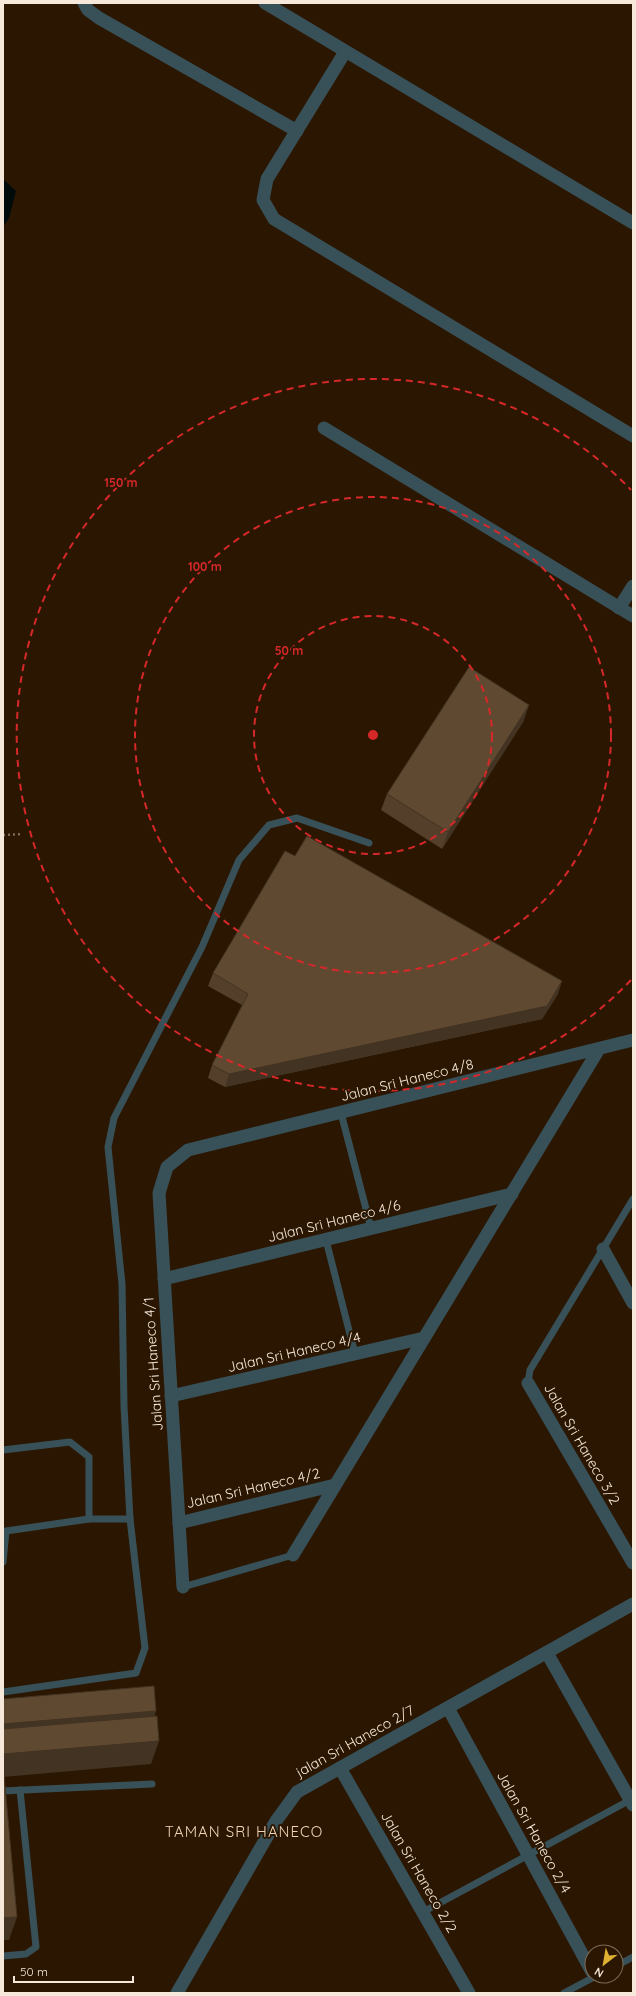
<svg xmlns="http://www.w3.org/2000/svg" width="636" height="1996" viewBox="0 0 636 1996" font-family="Quicksand,sans-serif">
<style>
.water{fill:#000c0c}
.lines{fill:none;stroke-linecap:round;stroke-linejoin:round}
.path{stroke:#7d6b59;stroke-width:2.5;stroke-dasharray:2 3;stroke-linecap:butt}
.lane{stroke:#385159;stroke-width:7}
.street{stroke:#385159;stroke-width:13}
.wall{fill:#533f2a}
.shaded-wall{fill:#433322}
.building{fill:#604931;stroke:#433322}
.ring{fill:none;stroke:#d62828;stroke-width:2;stroke-dasharray:7 5}
.labels{text-anchor:middle;dominant-baseline:central;stroke-width:4;stroke-linejoin:round;paint-order:stroke}
.street-label{font-size:14px;fill:#f6e8da;stroke:#2b1701}
.neighbourhood-label{font-size:15px;letter-spacing:1px;fill:#efd3b8;stroke:#2b1701}
.centre{fill:#d62828;stroke:#2b1701;stroke-width:2}
.ring-label{font-size:12px;text-anchor:middle;font-weight:bold;fill:#d62828;stroke:#2b1701;stroke-width:4;stroke-linejoin:round;paint-order:stroke}
</style>
<rect width="100%" height="100%" fill="#2b1701"/>
<!-- water -->
<polygon class="water" points="3,179 16,191 9,218 3,227"/>
<g class="lines">
<!-- path -->
<polyline class="path" points="3,835 23,834"/>
<!-- lane -->
<g class="lane">
<polyline points="341,1113 371,1228"/>
<polyline points="326,1240 355,1354"/>
<polyline points="528,1383 530,1370 633,1199"/>
<polyline points="3,1450 70,1442 89,1457 89,1519"/>
<polyline points="3,1562 6,1531 89,1519 130,1519"/>
<polyline points="183,1587 293,1555"/>
<polyline points="3,1692 136,1673 145,1648 130,1519 124,1406 122,1284 108,1147 114,1118 202,947 239,860 269,825 297,818 369,843"/>
<polyline points="3,1791 152,1784"/>
<polyline points="423,1912 632,1799"/>
<polyline points="3,1956 26,1954 36,1947 20,1790"/>
<polyline points="616,1966 633,1957"/>
<polyline points="564,1993 596,1976"/>
</g>
<!-- street -->
<g class="street">
<polyline points="84,3 88,10 99,18 297,131"/>
<polyline points="265,3 633,223"/>
<polyline points="345,52 267,179 263,200 274,219 633,436"/>
<polyline points="324,428 633,616"/>
<polyline points="619,608 633,586"/>
<polyline points="603,1249 633,1303"/>
<polyline points="164,1279 512,1194"/>
<polyline points="528,1383 633,1563"/>
<polyline points="171,1396 424,1338"/>
<polyline points="179,1523 335,1485"/>
<polyline points="293,1555 599,1049"/>
<polyline points="183,1587 159,1193 167,1167 188,1150 633,1040"/>
<polyline points="547,1653 633,1805"/>
<polyline points="448,1708 592,1972"/>
<polyline points="340,1768 469,1993"/>
<polyline points="177,1993 276,1821 297,1792 633,1604"/>
</g>
</g>
<!-- wall -->
<g class="wall">
<polygon points="529,705 523,722 442,849 381,810 387,794"/>
<polygon points="295,856 558,994 542,1019 225,1087 208,1078 212,1065 242,1005 208,986 213,973"/>
</g>
<!-- shaded-wall -->
<g class="shaded-wall">
<polygon points="529,705 523,722 442,849 448,832"/>
<polygon points="562,981 558,994 542,1019 225,1087 229,1074"/>
<polygon points="156,1711 148,1734 3,1746 3,1724"/>
<polygon points="159,1741 151,1764 3,1777 3,1754"/>
<polygon points="17,1917 9,1940 3,1940 3,1918"/>
</g>
<!-- building -->
<g class="building">
<polygon points="469,667 529,705 448,832 387,794"/>
<polygon points="307,836 562,981 547,1006 229,1074 212,1065 248,994 213,973 285,851 295,856"/>
<polygon points="154,1686 156,1711 3,1724 3,1699"/>
<polygon points="157,1716 159,1741 3,1754 3,1729"/>
<polygon points="3,1775 4,1775 17,1917 3,1918"/>
</g>
<!-- distance rings -->
<g class="ring">
<circle cx="373" cy="735" r="119"/>
<circle cx="373" cy="735" r="238"/>
<path d="M631 980A356 356 0 1 1 631 490"/>
</g>
<g class="labels">
<!-- street labels -->
<g class="street-label">
<text transform="translate(407 1080) rotate(-14)">Jalan Sri Haneco 4/8</text>
<text transform="translate(334 1221) rotate(-14)">Jalan Sri Haneco 4/6</text>
<text transform="translate(294 1352) rotate(-13)">Jalan Sri Haneco 4/4</text>
<text transform="translate(153 1364) rotate(-94)">Jalan Sri Haneco 4/1</text>
<text transform="translate(582 1444) rotate(60)">Jalan Sri Haneco 3/2</text>
<text transform="translate(253 1488) rotate(-13)">Jalan Sri Haneco 4/2</text>
<text transform="translate(355 1741) rotate(-29)">jalan Sri Haneco 2/7</text>
<text transform="translate(534 1832) rotate(61)">Jalan Sri Haneco 2/4</text>
<text transform="translate(419 1872) rotate(60)">Jalan Sri Haneco 2/2</text>
</g>
<!-- neighbourhood labels -->
<g class="neighbourhood-label">
<text x="244" y="1831">TAMAN SRI HANECO</text>
</g>
</g>
<circle cx="373" cy="735" r="6" class="centre"/>
<g class="ring-label">
<text x="121" y="487">150 m</text>
<text x="205" y="571">100 m</text>
<text x="289" y="655">50 m</text>
</g>
<!-- border -->
<rect width="636" height="1996" fill="none" stroke="#f6e8da" stroke-width="8"/>
<!-- north arrow -->
<g transform="translate(604 1964) rotate(211)"><circle r="19" fill="#2b1701" stroke="#7c6b58"/>
<path d="M0-3L7 15L0 10L-7 15Z" fill="#deb133"/>
<text y="-6" font-size="11" font-weight="bold" text-anchor="middle" fill="#f6e8da">N</text>
</g>
<!-- scale -->
<path d="M14 1976v6h119v-6" fill="none" stroke="#f6e8da" stroke-width="2"/>
<text x="20" y="1976" font-size="12" fill="#f6e8da" stroke="#2b1701" stroke-width="3" paint-order="stroke">50 m</text>
</svg>
